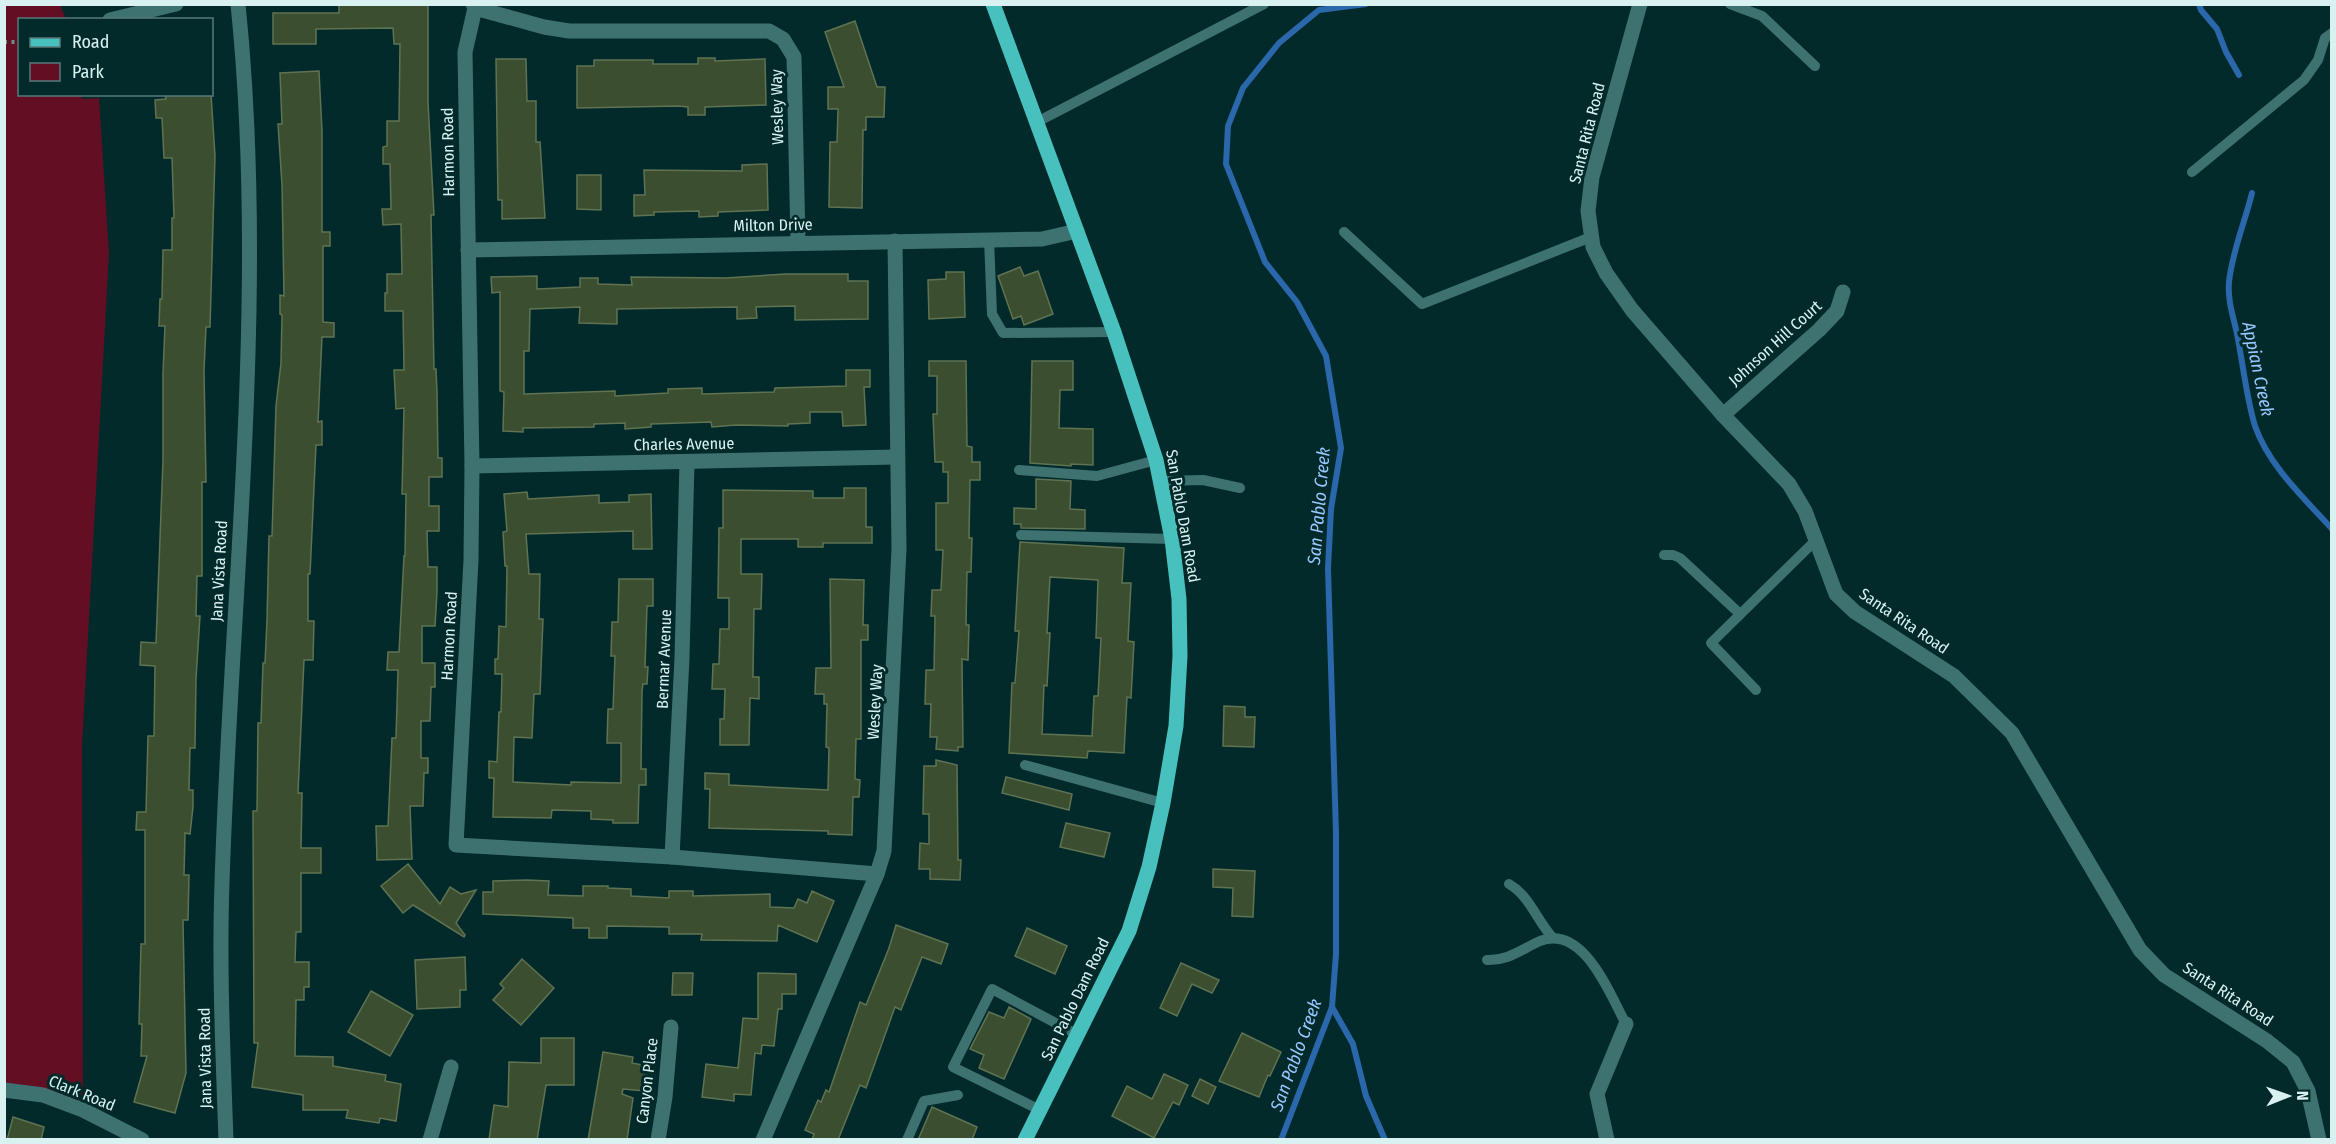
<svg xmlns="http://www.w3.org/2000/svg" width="2336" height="1144" viewBox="0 0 2336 1144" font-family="'Fira Sans Condensed',sans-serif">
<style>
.green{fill:#620f23}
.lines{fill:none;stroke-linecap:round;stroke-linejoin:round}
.stream{stroke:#2b67ab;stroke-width:6}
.building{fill:#3c4e30;stroke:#5f7353;stroke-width:1.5;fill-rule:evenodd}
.path{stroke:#6d8d8d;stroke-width:4;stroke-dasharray:3 4.5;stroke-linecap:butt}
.lane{stroke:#3e7271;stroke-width:10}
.street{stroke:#3e7271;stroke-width:15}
.primary{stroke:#48c0be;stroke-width:15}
.labels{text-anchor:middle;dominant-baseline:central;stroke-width:6;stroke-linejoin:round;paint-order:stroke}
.street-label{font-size:16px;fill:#d9f2f1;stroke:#022a2a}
.water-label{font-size:18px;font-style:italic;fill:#99c7ff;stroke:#022a2a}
</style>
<rect width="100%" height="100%" fill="#022a2a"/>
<!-- green -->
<polygon class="green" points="5,5 60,5 66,19 20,20 20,94 81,94 82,99 99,98 109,253 82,746 83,1110 5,1090"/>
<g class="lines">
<!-- stream -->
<g class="stream">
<polyline points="2199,4 2201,10 2217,29 2226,52 2239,75"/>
<path d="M2252,193c-7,29 -20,59 -23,89 -2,22 7,41 10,63 5,27 8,54 16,81 14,40 49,72 77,103"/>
<polyline points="1332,1007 1353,1044 1366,1096 1385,1140"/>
<polyline points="1281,1140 1332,1007 1336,954 1336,833 1328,568 1331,509 1341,448 1326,356 1297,302 1265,262 1226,164 1228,126 1243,88 1279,43 1319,10 1366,4"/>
</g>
</g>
<!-- building -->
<g class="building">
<polygon points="339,4 428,4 428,102 434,215 431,215 434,369 436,369 437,392 438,458 442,458 442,477 429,477 429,506 439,506 439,531 427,531 428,567 437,567 437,592 435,626 422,626 422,663 435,663 435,687 431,687 430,721 421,721 421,758 428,758 428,773 424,773 423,806 410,806 412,859 377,860 376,826 388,826 392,738 396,738 398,670 387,670 388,652 399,652 404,556 405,556 406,494 402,494 404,408 396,409 394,370 404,370 403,311 385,311 385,293 387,293 387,274 402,274 401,224 383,225 382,209 391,209 390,164 383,164 383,147 387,146 387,121 399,121 400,44 394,44 393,28 316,29 316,44 273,44 273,13 339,13"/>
<polygon points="855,21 877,87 885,87 884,117 866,117 866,130 863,130 862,208 829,207 830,142 837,142 838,109 828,109 828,87 844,87 825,32"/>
<polygon points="698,58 715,58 715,61 765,59 766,105 705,107 705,115 688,115 688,107 679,106 577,108 577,66 594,66 594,60 653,60 653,64 698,64"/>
<polygon points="496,59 526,59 527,101 536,101 536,142 540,142 545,218 502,219 502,200 498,200"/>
<polygon points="319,71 322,131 322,232 330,232 330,246 323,246 323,322 334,323 334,337 322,337 318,422 322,421 322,445 316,445 310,574 308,574 308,621 314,621 313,660 304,660 298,793 302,793 301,848 321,848 321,873 301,873 301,932 296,932 295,962 309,962 309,987 304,987 304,1000 296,1000 295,1056 333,1057 333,1066 386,1075 385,1081 401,1084 396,1121 380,1118 379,1123 346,1118 348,1110 303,1110 303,1095 252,1087 258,1043 254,1043 253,811 257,811 258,723 261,723 263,663 265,663 267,620 269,536 272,536 276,406 281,363 282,315 280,314 280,295 284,296 282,185 278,124 282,124 280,73"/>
<polygon points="165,94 211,94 215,156 210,327 206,327 204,370 206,482 202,482 202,576 197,576 196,616 200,616 196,679 195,748 190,748 189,790 193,790 193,807 190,834 185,833 184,875 189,875 188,920 183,920 186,1073 175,1113 134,1102 147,1056 141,1056 142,1024 139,1024 141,944 145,944 145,830 136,830 137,812 146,812 148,736 154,736 155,666 140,665 141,642 156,643 163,460 163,373 165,326 159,326 160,299 162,299 163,250 172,250 172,218 174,218 172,158 164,158 162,118 156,118 155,100 166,99"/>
<polygon points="767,164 768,210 718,212 718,216 699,217 699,211 654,212 654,215 634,216 634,195 645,195 644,170 742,171 742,165"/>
<polygon points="577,175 601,175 601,210 577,209"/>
<polygon points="1020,267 1024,276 1038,271 1053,314 1024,325 1021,316 1013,319 998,276"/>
<polygon points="946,272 964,272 965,317 929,319 928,280 946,279"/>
<polygon points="786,274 848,274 848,281 868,281 868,319 795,320 795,306 756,307 757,318 737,319 737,307 617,309 617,324 579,323 580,307 530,309 529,351 524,351 524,394 615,391 615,396 668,393 668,389 702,388 702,394 774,392 775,388 846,386 846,370 870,370 870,387 864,387 866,425 843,426 842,412 810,412 810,423 788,424 788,426 736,425 712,427 711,422 651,424 651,427 625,429 625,423 594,424 594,427 523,428 523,432 503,431 504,392 500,391 500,292 492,293 491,277 537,276 537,289 580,287 580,278 598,278 598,284 632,285 631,277 726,278"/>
<polygon points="929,361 966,361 967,446 972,447 972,462 980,462 980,480 970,480 969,538 972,538 971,572 967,572 966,625 969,625 968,660 962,659 963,747 958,747 958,751 936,749 937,737 930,737 931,704 925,704 926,670 934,670 935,616 931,616 932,590 941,590 943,550 936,550 936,503 948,503 948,472 943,472 943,462 935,462 933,414 937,414 937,376 929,376"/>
<polygon points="1032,361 1073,361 1073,390 1060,390 1059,428 1093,429 1093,465 1071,464 1071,466 1030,463"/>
<polygon points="1036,479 1071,481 1070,509 1085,510 1085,529 1021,528 1021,524 1014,524 1014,508 1036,509"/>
<polygon points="844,488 866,488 866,527 872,527 872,543 823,543 823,547 798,547 798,539 741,539 741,574 762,574 761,609 754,609 753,677 759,677 759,699 750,698 749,745 720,745 720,719 724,719 725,689 712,689 713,664 719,664 720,629 729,629 729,598 718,598 719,528 723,528 723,490 813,491 813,498 844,498"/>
<polygon points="527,492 528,499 599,495 599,503 629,502 629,495 651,494 652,549 633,549 633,531 526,534 529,574 540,574 539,619 543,619 540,694 534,694 532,738 514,737 513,782 571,785 571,782 621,783 621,743 607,743 608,709 613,709 615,656 611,656 612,622 618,622 619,579 653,579 653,606 647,606 645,667 648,667 647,684 643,684 642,691 641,769 646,769 646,785 639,785 638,823 613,823 613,820 591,819 591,811 552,810 551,818 493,817 494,778 489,778 489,761 497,762 499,712 501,712 502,674 495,674 495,659 498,659 499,626 506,627 507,566 505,566 503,532 507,531 504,494"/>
<path d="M1020,542l104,6 -2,35h9l-3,58 6,1 -3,56 -4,-1 -3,56 -36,-2 -1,7 -78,-5 3,-70h3l4,-52h-4zM1050,577l48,3 -2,58h5l-3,58h-4l-2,40 -50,-2 2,-49 3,1 3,-53h-3z"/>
<polygon points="830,579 864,580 863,625 868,625 868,640 861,640 861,739 856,739 855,779 860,780 859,797 853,797 852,835 828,834 828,831 709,828 710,789 705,789 705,773 729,774 729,785 828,790 829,748 826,747 827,704 824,704 824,694 815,694 816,668 831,668"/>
<polygon points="1224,706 1245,707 1245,717 1255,717 1254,747 1223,746"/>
<polygon points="936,760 957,765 958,860 961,860 960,880 930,879 930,869 919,869 920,843 929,844 929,814 923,814 924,766 936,766"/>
<polygon points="1006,777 1072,794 1069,810 1002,793"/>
<polygon points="1066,823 1110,833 1104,857 1060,847"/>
<polygon points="408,864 440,904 450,887 461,894 476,890 456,923 465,935 464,937 413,905 403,913 381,886"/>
<polygon points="1213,869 1255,871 1253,917 1232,916 1233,888 1213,887"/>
<polygon points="527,880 549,881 548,895 583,896 583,886 608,886 608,888 631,889 631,896 669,898 669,891 693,891 693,896 770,894 770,907 794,908 798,899 807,903 812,891 834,901 817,942 778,925 777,941 701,940 702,934 669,934 669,927 607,926 607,938 589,938 589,928 573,928 573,918 483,914 483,892 493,892 493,881"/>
<polygon points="896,925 948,944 941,964 922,957 901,1010 895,1007 866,1088 860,1085 838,1140 812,1140 814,1134 805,1130 818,1100 821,1102 826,1090 829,1092 860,1002 866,1005 889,948"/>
<polygon points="1027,928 1067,946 1055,974 1015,956"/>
<polygon points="465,957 466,990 460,990 460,1007 417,1009 415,960"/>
<polygon points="522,959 554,988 521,1025 493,1000 504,988 500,984"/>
<polygon points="1181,963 1219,980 1212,993 1192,984 1177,1016 1160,1008"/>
<polygon points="673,973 693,973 692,995 672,995"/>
<polygon points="758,973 796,974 796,994 782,994 782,1009 778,1009 774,1046 762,1045 761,1054 755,1053 751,1095 734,1094 734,1101 702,1097 706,1064 738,1068 743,1018 758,1019"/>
<polygon points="371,991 413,1015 390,1056 348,1032"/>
<polygon points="1009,1007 1031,1019 1004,1079 979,1068 984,1055 970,1049 989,1012 1004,1018"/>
<polygon points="1242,1033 1281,1052 1270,1076 1268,1075 1259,1097 1219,1081"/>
<polygon points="541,1038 574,1038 574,1085 546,1085 537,1140 489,1140 494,1105 508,1107 509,1062 541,1063"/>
<polygon points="603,1052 633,1057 632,1063 648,1066 644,1091 623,1089 622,1094 633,1098 627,1140 588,1140"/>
<polygon points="1164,1074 1188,1085 1179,1105 1173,1102 1154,1138 1112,1116 1127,1086 1152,1099"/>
<polygon points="1200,1079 1216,1087 1208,1104 1192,1096"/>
<polygon points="932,1107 977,1127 972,1140 918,1140"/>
<polygon points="13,1117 44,1127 41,1140 7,1140"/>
</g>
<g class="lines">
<!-- path -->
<polyline class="path" points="4,42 20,42"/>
<!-- lane -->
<g class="lane">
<polyline points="1730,4 1762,16 1815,66"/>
<polyline points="1037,122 1264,4"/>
<polyline points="2192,172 2304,80 2318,60 2325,38 2332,33"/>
<polyline points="1344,232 1422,304 1591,237"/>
<polyline points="989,239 992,314 1003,333 1114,332"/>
<polyline points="1019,470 1097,476 1156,460"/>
<polyline points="1161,481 1203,480 1240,488"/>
<polyline points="1021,535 1172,539"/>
<polyline points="1664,555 1673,555 1680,558 1740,614"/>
<polyline points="1756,690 1711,643 1815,541"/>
<polyline points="1025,765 1163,803"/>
<path d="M1509,884c21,12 28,37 44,54"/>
<path d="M1487,960c21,1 35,-11 53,-19 44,-17 70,54 86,83"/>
<polyline points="1040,1110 953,1067 992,989 1078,1035"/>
<polyline points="907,1140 924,1101 958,1095"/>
</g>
<!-- street -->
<g class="street">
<polyline points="473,4 475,8 544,27 569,31 769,31 783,39 794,57 798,243"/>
<polyline points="1640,4 1592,177 1588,211 1593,247 1606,273 1632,310 1723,415 1789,484 1805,511 1836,594 1855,612 1954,676 2012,733 2140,950 2164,975 2267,1041 2293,1062 2308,1091 2319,1140"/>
<polyline points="475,8 465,52 472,466 471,560 456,845 672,857 877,874"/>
<polyline points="110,20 176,4"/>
<polyline points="468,250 1042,239 1077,231"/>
<polyline points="1723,415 1819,330 1837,311 1843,292"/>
<polyline points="472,466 897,457"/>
<polyline points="672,857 682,658 687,462"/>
<polyline points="4,1090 43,1095 83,1110 142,1140"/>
<path d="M226,1140c-3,-86 -7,-172 -4,-257 9,-293 46,-586 16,-879"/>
<polyline points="430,1140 451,1067"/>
<polyline points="658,1140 665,1097 671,1027"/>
<polyline points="763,1140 877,874 884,851 899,549 895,241"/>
<polyline points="1607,1140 1597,1094 1626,1024"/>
</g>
<!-- primary -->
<polyline class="primary" points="993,4 1114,332 1156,460 1172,539 1179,599 1180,656 1176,726 1163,803 1149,867 1129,931 1025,1140"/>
</g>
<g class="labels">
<!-- street labels -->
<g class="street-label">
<text transform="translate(777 107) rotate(-91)">Wesley Way</text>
<text transform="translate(1587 133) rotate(-76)">Santa Rita Road</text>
<text transform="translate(448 152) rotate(-91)">Harmon Road</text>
<text transform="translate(773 225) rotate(-1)">Milton Drive</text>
<text transform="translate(1775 343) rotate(-42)">Johnson Hill Court</text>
<text transform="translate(684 444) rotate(-1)">Charles Avenue</text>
<text transform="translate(1183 516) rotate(80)">San Pablo Dam Road</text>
<text transform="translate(219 571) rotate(-87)">Jana Vista Road</text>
<text transform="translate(1904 621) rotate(34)">Santa Rita Road</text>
<text transform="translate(449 636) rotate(-87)">Harmon Road</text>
<text transform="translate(664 659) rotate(-88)">Bermar Avenue</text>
<text transform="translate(875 702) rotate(-87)">Wesley Way</text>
<text transform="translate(2228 994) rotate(33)">Santa Rita Road</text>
<text transform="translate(1075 999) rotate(-64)">San Pablo Dam Road</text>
<text transform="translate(205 1058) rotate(-91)">Jana Vista Road</text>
<text transform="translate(647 1081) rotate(-83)">Canyon Place</text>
<text transform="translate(82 1093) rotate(22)">Clark Road</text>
</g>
<!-- water labels -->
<g class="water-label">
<text transform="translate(2258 369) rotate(78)">Appian Creek</text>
<text transform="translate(1319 506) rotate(-85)">San Pablo Creek</text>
<text transform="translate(1296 1055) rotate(-70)">San Pablo Creek</text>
</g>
</g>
<!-- border -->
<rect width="2336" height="1144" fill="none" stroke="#d9f2f1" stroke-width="12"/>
<!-- legend -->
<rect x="18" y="18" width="195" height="78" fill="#022a2a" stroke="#587a7a" stroke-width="1.5"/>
<rect x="30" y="38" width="30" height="9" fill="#48c0be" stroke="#587a7a" stroke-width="1.5"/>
<text x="72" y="48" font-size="18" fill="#d9f2f1">Road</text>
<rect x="30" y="63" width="30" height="18" fill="#620f23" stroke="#587a7a" stroke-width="1.5"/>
<text x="72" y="78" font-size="18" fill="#d9f2f1">Park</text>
<!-- north arrow -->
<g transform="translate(2288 1096) rotate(89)" stroke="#022a2a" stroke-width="4.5" paint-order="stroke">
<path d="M0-4.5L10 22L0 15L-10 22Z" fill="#d9f2f1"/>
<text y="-9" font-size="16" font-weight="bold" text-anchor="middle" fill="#d9f2f1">N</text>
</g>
</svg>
